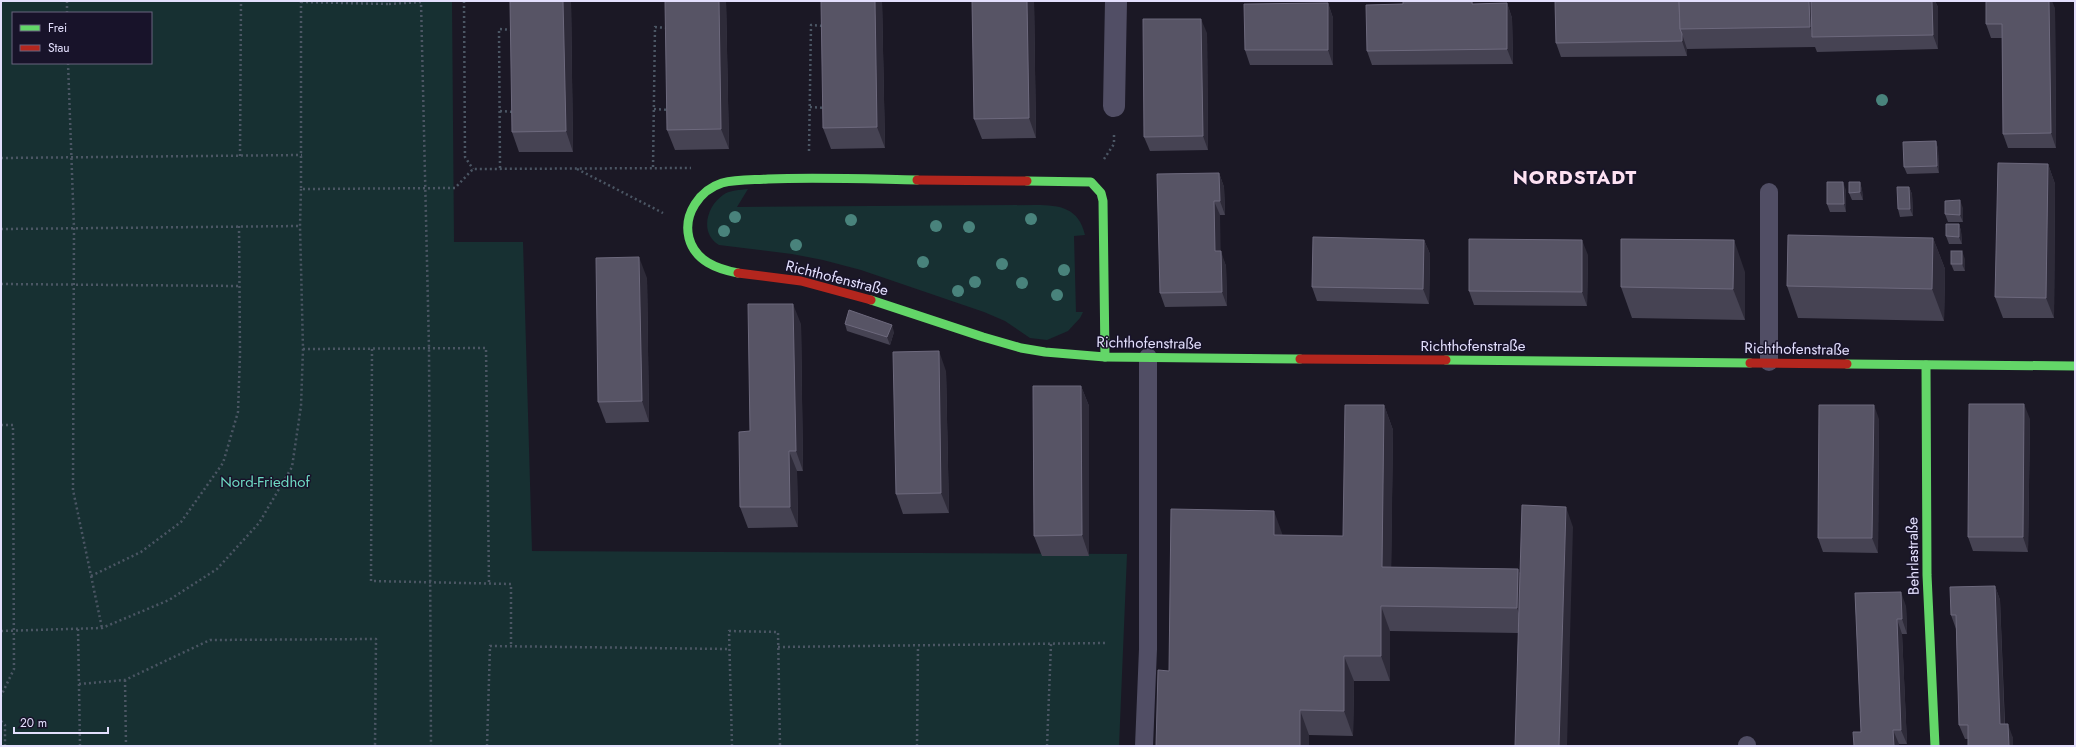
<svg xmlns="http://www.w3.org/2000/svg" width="2076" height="747" viewBox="0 0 2076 747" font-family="Jost,sans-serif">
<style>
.green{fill:#173032;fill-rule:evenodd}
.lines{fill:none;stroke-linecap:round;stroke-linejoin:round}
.path{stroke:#4b5664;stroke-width:2.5;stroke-dasharray:2 3;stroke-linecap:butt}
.lane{stroke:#514e65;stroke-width:18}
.street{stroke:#514e65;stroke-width:22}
.fast{stroke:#63d668;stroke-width:9}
.jam{stroke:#b3261e;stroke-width:9}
.tree{fill:#49837c}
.wall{fill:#464353}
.shaded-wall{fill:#2e2b39}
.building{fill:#575465;stroke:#6d697d}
.labels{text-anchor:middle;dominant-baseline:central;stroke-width:3;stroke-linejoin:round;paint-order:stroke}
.street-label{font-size:15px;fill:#e3dffd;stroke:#18132a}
.park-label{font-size:15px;fill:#6edac3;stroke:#18132a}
.district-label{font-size:19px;font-weight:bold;letter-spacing:1px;fill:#fde1f2;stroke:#18132a}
</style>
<rect width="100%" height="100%" fill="#1b1825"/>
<!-- green -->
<g class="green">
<path d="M1,1h451l2,241h69l9,309 595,3 -8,192h-1118zM13,13h138v50h-138z"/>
<path d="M748,189l-11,18 299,-2c24,0 43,3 49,30l-11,1 2,76h7l-3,6 -12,13 -21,9 -17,-2 -25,-17 -21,-9 -123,-42 -38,-10 -31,-6 -73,-9c-20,-12 -12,-39 4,-50 7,-5 17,-5 25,-6z"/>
</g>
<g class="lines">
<!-- path -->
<g class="path">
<polyline points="67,1 67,13"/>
<polyline points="301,1 301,189 455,188 473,169 691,168"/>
<polyline points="464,1 465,157 473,169"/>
<polyline points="301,2 389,4 389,1"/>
<polyline points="389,4 421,2 429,348 431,746"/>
<polyline points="68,63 74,228 73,490 102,628"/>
<polyline points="810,107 826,108"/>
<polyline points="654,109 670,110"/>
<polyline points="500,111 514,112"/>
<polyline points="809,151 811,25 824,26"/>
<polyline points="240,156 241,1"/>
<polyline points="1,158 302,155"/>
<polyline points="1104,159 1114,144 1114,133"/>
<polyline points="653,167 655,27 668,28"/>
<polyline points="500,168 499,29 513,30"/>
<polyline points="577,169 663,213"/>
<polyline points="1,229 300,226"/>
<polyline points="1,284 239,286"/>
<polyline points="303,349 486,348 489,584"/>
<polyline points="372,349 371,581 511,584 511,646"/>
<polyline points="1,425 13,425 14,669 1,696"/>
<polyline points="91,576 141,552 181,522 223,463 238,412 240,354 239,226"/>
<polyline points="78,629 80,746"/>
<polyline points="1,631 102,628 169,600 217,569 259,523 292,467 301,406 303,349 300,226 301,189"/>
<polyline points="778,647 1106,643"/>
<polyline points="125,680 126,746"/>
<polyline points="79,684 125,680 210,640 376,639 375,746"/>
<polyline points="1,721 5,725 5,746"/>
<polyline points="487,746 490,646 729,649"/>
<polyline points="732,746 729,631 778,632 780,746"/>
<polyline points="917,746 918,646"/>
<polyline points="1047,746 1051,644"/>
</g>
<!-- lane -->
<g class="lane">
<polyline points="1769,192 1769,362"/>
<polyline points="1747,745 1747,746"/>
<polyline points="1144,746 1148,649 1148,357"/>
</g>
<!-- street -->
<polyline class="street" points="1114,106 1116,1"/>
<!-- fast -->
<g class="fast">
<polyline points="1027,181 1091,182 1101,193 1103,201 1105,357"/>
<path d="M738,273c-21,-4 -43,-12 -49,-35 -6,-24 11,-48 33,-55 15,-4 31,-3 46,-4 49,-2 99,0 149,1"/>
<polyline points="871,300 983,337 1021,348 1045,352 1105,357 1300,359"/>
<polyline points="1446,360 1750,363"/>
<polyline points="1847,364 2075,366"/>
<polyline points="1926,365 1927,575 1935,746"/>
</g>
<!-- jam -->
<g class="jam">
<polyline points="917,180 1027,181"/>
<polyline points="738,273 801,281 871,300"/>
<polyline points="1300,359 1446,360"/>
<polyline points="1750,363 1847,364"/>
</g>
</g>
<!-- trees -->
<g class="tree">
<circle cx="1882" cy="100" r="6"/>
<circle cx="735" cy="217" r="6"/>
<circle cx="1031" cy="219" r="6"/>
<circle cx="851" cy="220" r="6"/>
<circle cx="936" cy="226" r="6"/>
<circle cx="969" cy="227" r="6"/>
<circle cx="724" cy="231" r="6"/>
<circle cx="796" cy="245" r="6"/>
<circle cx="923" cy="262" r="6"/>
<circle cx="1002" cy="264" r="6"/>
<circle cx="1064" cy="270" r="6"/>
<circle cx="975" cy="282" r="6"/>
<circle cx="1022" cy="283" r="6"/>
<circle cx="958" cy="291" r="6"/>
<circle cx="1057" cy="295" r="6"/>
</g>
<!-- wall -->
<g class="wall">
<polygon points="571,1 573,152 519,152 512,132"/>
<polygon points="726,1 729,149 675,150 667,130"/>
<polygon points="882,1 885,148 831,149 823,128"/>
<polygon points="1034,1 1036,138 982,139 974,119"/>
<polygon points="1472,1 1473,4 1507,3 1512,18 1513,64 1372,65 1367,51 1403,4"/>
<polygon points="1555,1 1935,1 1938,7 1938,49 1817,52 1815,47 1687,49 1687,56 1561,57 1556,43"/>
<polygon points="1328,3 1333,18 1333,65 1250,65 1245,50"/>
<polygon points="2055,8 2056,148 2008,148 2003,134 2002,38 1991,38 1986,24"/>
<polygon points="1207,33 1208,150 1150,151 1144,137"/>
<polygon points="1936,141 1938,149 1939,173 1907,174 1904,167"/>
<polygon points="2048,164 2055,184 2054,318 2003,318 1995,297"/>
<polygon points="1219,173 1224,187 1225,215 1220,215 1220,251 1226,266 1227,306 1165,307 1160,293"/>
<polygon points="1860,182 1862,190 1863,200 1852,200 1849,193"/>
<polygon points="1909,187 1912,194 1913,216 1900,217 1898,209"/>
<polygon points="1846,190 1846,212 1830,212 1827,204"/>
<polygon points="1963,208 1963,222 1948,222 1945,214"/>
<polygon points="1959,224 1961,231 1962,244 1949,244 1946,236"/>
<polygon points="1933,238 1945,269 1944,321 1798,318 1787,286"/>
<polygon points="1424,240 1430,254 1429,304 1317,301 1312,287"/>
<polygon points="1588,255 1587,306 1474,305 1469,291"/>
<polygon points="1965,259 1965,271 1954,271 1951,264"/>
<polygon points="1745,272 1745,320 1632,318 1621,287"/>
<polygon points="647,278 649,422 606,423 598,402"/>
<polygon points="801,324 803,471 797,471 798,527 748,528 740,507 750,431"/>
<polygon points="845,324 894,332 890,345 847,331"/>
<polygon points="946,371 949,513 903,514 896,494"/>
<polygon points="1081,386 1089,406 1089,556 1042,556 1034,536"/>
<polygon points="1384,405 1393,430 1391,567 1518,569 1520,574 1573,527 1518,633 1390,631 1390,681 1354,681 1353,736 1309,735 1169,671 1283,535 1343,536"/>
<polygon points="1879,419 1878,553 1823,552 1818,538"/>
<polygon points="2030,419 2028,552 1973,551 1968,537"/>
<polygon points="1995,586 2000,600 2005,724 2013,738 1965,739 1959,725 1956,629 1951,615"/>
<polygon points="1855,593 1906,606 1907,634 1902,634 1907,744 1899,744 1861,732"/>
</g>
<!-- shaded-wall -->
<g class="shaded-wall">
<polygon points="563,1 571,1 573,152 566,131"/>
<polygon points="719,1 726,1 729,149 721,129"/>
<polygon points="875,1 882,1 885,148 877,127"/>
<polygon points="1027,1 1034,1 1036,138 1029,118"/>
<polygon points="1809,1 1815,1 1813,37 1810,27"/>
<polygon points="1932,1 1935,1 1938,7 1938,49 1933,35"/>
<polygon points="2049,1 2052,1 2055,8 2056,148 2051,133"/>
<polygon points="1328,3 1333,18 1333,65 1328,50"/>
<polygon points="1507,3 1512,18 1513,64 1507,49"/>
<polygon points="1201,19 1207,33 1208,150 1203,136"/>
<polygon points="1682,34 1687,49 1687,56 1682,41"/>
<polygon points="1936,141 1938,149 1939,173 1937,166"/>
<polygon points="2048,164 2055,184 2054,318 2046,298"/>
<polygon points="1219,173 1224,187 1225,215 1220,201"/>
<polygon points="1843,182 1846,190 1846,212 1844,204"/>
<polygon points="1860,182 1862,190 1863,200 1860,192"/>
<polygon points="1909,187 1912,194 1913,216 1910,209"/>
<polygon points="1960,200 1963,208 1963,222 1960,215"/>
<polygon points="1214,201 1220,215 1221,266 1215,251"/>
<polygon points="1959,224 1961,231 1962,244 1959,237"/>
<polygon points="1933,238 1945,269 1944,321 1932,289"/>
<polygon points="1424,240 1430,254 1429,304 1423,289"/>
<polygon points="1582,240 1588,255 1587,306 1582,292"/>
<polygon points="1734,240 1745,272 1745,320 1733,289"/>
<polygon points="1221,251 1226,266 1227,306 1222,292"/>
<polygon points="1962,251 1965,259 1965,271 1962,264"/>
<polygon points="639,257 647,278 649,422 642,401"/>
<polygon points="793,304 801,324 803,471 796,451"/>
<polygon points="892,325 894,332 890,345 887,337"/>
<polygon points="939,351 946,371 949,513 941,493"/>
<polygon points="1081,386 1089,406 1089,556 1082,535"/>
<polygon points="2024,404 2030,419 2028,552 2023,537"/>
<polygon points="1384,405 1393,430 1391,592 1382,567"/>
<polygon points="1874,405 1879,419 1878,553 1872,538"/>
<polygon points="789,451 797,471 798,527 790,507"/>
<polygon points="1566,507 1573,527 1567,746 1559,746"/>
<polygon points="1274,511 1283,536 1274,535"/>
<polygon points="1518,569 1527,594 1526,633 1517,608"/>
<polygon points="1995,586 2000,600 2005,738 2000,724"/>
<polygon points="1901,592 1906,606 1907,634 1902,619"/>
<polygon points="1381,606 1390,631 1390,681 1381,656"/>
<polygon points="1897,619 1902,634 1907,744 1901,730"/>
<polygon points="1344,656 1354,681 1353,736 1344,711"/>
<polygon points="1300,710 1309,735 1309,746 1300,746"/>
<polygon points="2008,724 2013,738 2013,746 2009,746"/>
<polygon points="1893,730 1899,744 1899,746 1894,746"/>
</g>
<!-- building -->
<g class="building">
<polygon points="510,1 563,1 566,131 512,132"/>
<polygon points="665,1 719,1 721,129 667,130"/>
<polygon points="821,1 875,1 877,127 823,128"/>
<polygon points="972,1 1027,1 1029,118 974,119"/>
<polygon points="1403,1 1472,1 1472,4 1507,3 1507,49 1367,51 1366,5 1403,4"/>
<polygon points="1555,1 1679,1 1680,29 1682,34 1682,41 1556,43"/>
<polygon points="1679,1 1809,1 1810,27 1680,29"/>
<polygon points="1811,1 1932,1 1933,35 1812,37"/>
<polygon points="1986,1 2049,1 2051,133 2003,134 2002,24 1986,24"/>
<polygon points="1328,3 1328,50 1245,50 1244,4"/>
<polygon points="1143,19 1201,19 1203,136 1144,137"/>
<polygon points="1936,141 1937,166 1904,167 1903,142"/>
<polygon points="1998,163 2048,164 2046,298 1995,297"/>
<polygon points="1219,173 1220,201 1214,201 1215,251 1221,251 1222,292 1160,293 1157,174"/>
<polygon points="1827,182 1843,182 1844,204 1827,204"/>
<polygon points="1849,182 1860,182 1860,192 1849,193"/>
<polygon points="1897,187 1909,187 1910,209 1898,209"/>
<polygon points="1960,200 1960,215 1945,214 1945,201"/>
<polygon points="1946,224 1959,224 1959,237 1946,236"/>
<polygon points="1788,235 1933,238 1932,289 1787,286"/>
<polygon points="1313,237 1424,240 1423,289 1312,287"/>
<polygon points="1469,239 1582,240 1582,292 1469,291"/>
<polygon points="1621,239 1734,240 1733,289 1621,287"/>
<rect x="1951" y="251" width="11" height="13"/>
<polygon points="639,257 642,401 598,402 596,258"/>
<polygon points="748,304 793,304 796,451 789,451 790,507 740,507 739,432 750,431"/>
<polygon points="849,310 892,325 887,337 845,324"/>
<polygon points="939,351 941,493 896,494 893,352"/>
<polygon points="1033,386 1081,386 1082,535 1034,536"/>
<polygon points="1969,404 2024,404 2023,537 1968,537"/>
<polygon points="1345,405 1384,405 1382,567 1518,569 1517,608 1381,606 1381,656 1344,656 1344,711 1300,710 1300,746 1156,746 1158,670 1169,671 1171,509 1274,511 1274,535 1343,536"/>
<polygon points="1819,405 1874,405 1872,538 1818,538"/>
<polygon points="1522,505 1566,507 1559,746 1515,746"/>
<polygon points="1995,586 2000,724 2008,724 2009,746 1968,746 1968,725 1959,725 1956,615 1951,615 1950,587"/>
<polygon points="1901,592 1902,619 1897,619 1901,730 1893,730 1894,746 1854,746 1853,732 1861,732 1855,593"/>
</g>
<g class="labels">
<!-- street labels -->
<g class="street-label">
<text transform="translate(837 278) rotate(14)">Richthofenstraße</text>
<text transform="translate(1149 343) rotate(1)">Richthofenstraße</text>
<text x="1473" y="346">Richthofenstraße</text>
<text transform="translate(1797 349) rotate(1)">Richthofenstraße</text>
<text transform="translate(1913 556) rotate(-91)">Behrlastraße</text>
</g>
<!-- park labels -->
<g class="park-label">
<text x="265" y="482">Nord-Friedhof</text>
</g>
<!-- district labels -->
<g class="district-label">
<text x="1575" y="177">NORDSTADT</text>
</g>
</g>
<!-- border -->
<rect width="2076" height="747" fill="none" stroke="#e3dffd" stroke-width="4"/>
<!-- legend -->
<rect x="12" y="12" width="140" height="52" fill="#18132a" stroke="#69657e"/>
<rect x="20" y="25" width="20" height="6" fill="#63d668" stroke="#69657e"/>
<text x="48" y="32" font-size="12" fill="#e3dffd">Frei</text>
<rect x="20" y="45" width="20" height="6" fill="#b3261e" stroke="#69657e"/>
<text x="48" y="52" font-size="12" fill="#e3dffd">Stau</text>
<!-- scale -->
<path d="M14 727v6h94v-6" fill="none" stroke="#e3dffd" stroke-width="2"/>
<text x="20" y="727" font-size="12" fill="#e3dffd" stroke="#18132a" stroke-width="3" paint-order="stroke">20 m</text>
</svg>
